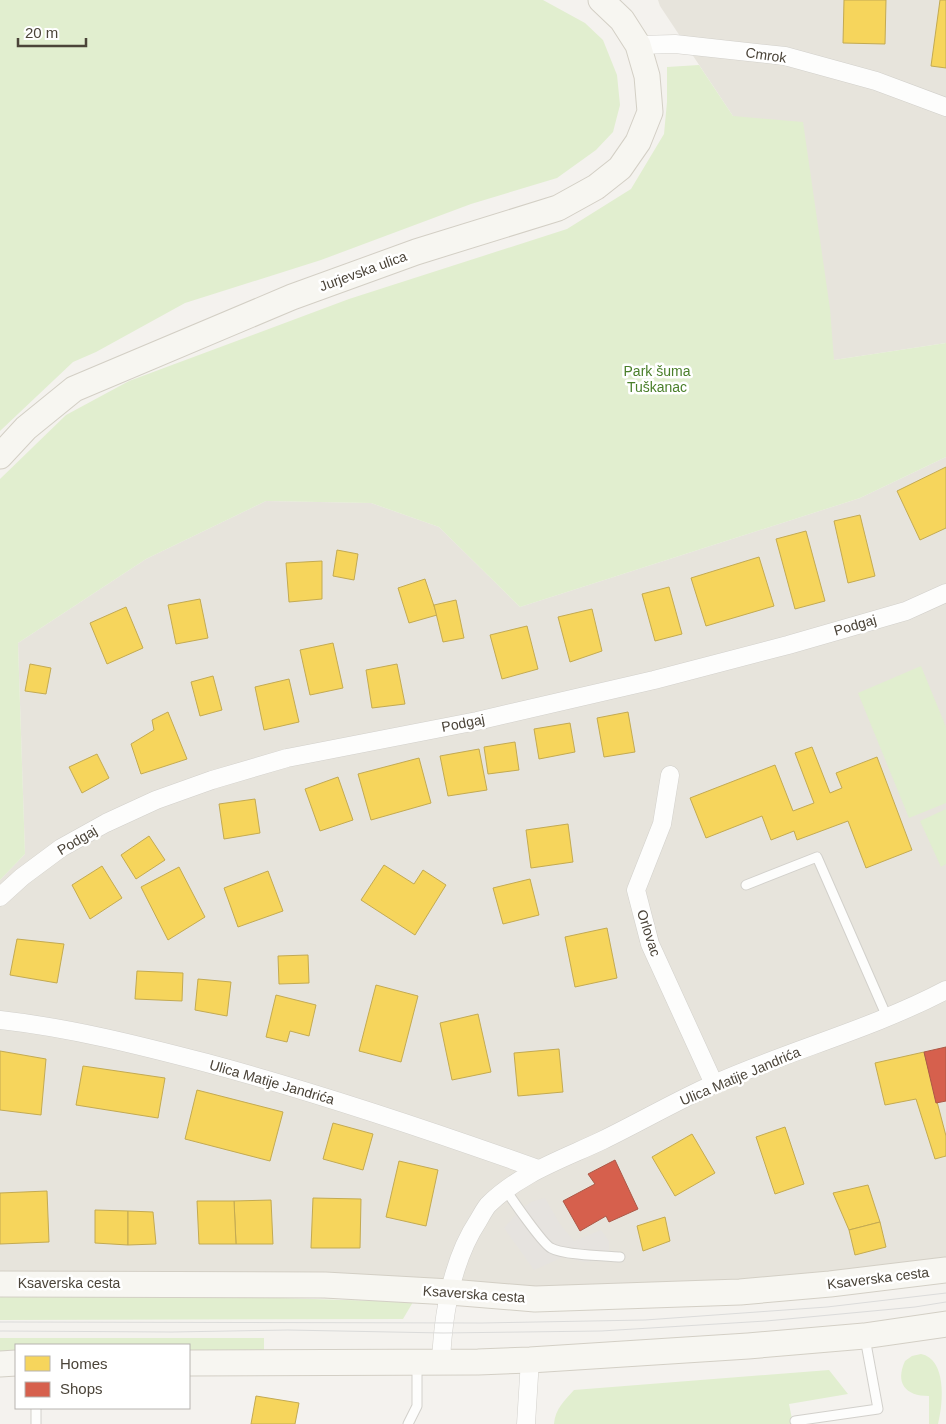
<svg xmlns="http://www.w3.org/2000/svg" width="946" height="1424" viewBox="0 0 946 1424" font-family="Arial,sans-serif">
<style>
.residential{fill:#e7e4dc}
.green{fill:#e1eecf}
.parking{fill:#e6e3df}
.homes{fill:#f6d55c;stroke:#c3aa52}
.shops{fill:#d6604d;stroke:#ac5847}
.lines{fill:none;stroke-linecap:round;stroke-linejoin:round}
.lane-casing{stroke:#d2d0cb;stroke-width:11}
.street-casing{stroke:#d2d0cb;stroke-width:19}
.secondary-casing{stroke:#d3cfc5;stroke-width:27}
.lane{stroke:#fdfdfc;stroke-width:9}
.street{stroke:#fdfdfc;stroke-width:18}
.secondary{stroke:#f7f6f1;stroke-width:25}
.tram{stroke:#dbdbda;stroke-width:1}
.labels{text-anchor:middle;dominant-baseline:central;stroke-width:5;stroke-linejoin:round;paint-order:stroke}
.street-label{font-size:14px;fill:#4b4439;stroke:#fff}
.park-label{font-size:14px;fill:#4a7f2a;stroke:#fff}
</style>
<rect width="100%" height="100%" fill="#f4f2ee"/>
<!-- residential -->
<g class="residential">
<polygon points="658,0 946,0 946,343 834,360 733,116 660,6"/>
<polygon points="946,457 946,1280 765,1301 607,1309 535,1309 413,1302 316,1298 215,1296 0,1296 0,880 25,854 18,643 146,559 266,501 371,503 439,527 520,607 860,498"/>
</g>
<!-- green -->
<g class="green">
<polygon points="0,0 543,0 585,23 603,40 617,75 620,105 613,132 596,150 557,178 471,204 321,260 185,303 96,352 73,362 0,431"/>
<polygon points="699,65 733,116 803,122 830,309 834,360 946,343 946,457 860,498 520,607 439,527 371,503 266,501 146,559 18,643 25,854 0,880 0,479 66,415 129,381 349,299 567,229 631,189 664,134 667,102 667,67"/>
<polygon points="921,666 946,727 946,803 909,818 858,693"/>
<polygon points="946,809 946,864 941,867 920,821"/>
<polygon points="0,1296 215,1296 413,1302 403,1319 0,1320"/>
<polygon points="0,1338 264,1338 264,1352 189,1352 189,1345 16,1345 16,1352 0,1353"/>
<path d="M921,1354c25,5 23,47 17,70h-9v-28c-24,0 -34,-13 -24,-35l7,-5z"/>
<path d="M829,1370l19,24 -59,10 4,20h-239c1,-15 11,-24 20,-34z"/>
</g>
<!-- parking -->
<polygon class="parking" points="545,1198 560,1224 574,1241 601,1230 609,1241 609,1252 602,1260 585,1262 563,1257 534,1270 504,1228 519,1211 531,1202"/>
<!-- homes -->
<g class="homes">
<polygon points="844,0 886,0 885,44 843,43"/>
<polygon points="940,0 946,0 946,68 931,66"/>
<polygon points="946,467 946,528 920,540 897,491"/>
<polygon points="860,515 875,576 848,583 834,521"/>
<polygon points="806,531 825,601 795,609 776,539"/>
<polygon points="337,550 358,554 354,580 333,576"/>
<polygon points="759,557 774,606 706,626 691,578"/>
<polygon points="322,561 322,599 289,602 286,563"/>
<polygon points="425,579 437,615 409,623 398,588"/>
<polygon points="669,587 682,634 655,641 642,594"/>
<polygon points="200,599 208,638 176,644 168,605"/>
<polygon points="456,600 464,638 443,642 434,605"/>
<polygon points="126,607 143,648 107,664 90,623"/>
<polygon points="592,609 602,651 570,662 558,617"/>
<polygon points="527,626 538,669 502,679 490,635"/>
<polygon points="333,643 343,688 310,695 300,650"/>
<polygon points="30,664 51,668 46,694 25,691"/>
<polygon points="397,664 405,704 372,708 366,670"/>
<polygon points="213,676 222,710 200,716 191,682"/>
<polygon points="289,679 299,722 264,730 255,687"/>
<polygon points="168,712 187,759 141,774 131,744 154,730 152,720"/>
<polygon points="628,712 635,752 604,757 597,718"/>
<polygon points="570,723 575,752 539,759 534,729"/>
<polygon points="515,742 519,770 488,774 484,747"/>
<polygon points="812,747 830,793 842,788 836,773 877,757 912,850 866,868 848,821 797,840 794,831 771,840 762,816 706,838 690,798 775,765 793,811 814,803 795,753"/>
<polygon points="479,749 487,790 448,796 440,756"/>
<polygon points="97,754 109,778 82,793 69,767"/>
<polygon points="419,758 431,803 371,820 358,774"/>
<polygon points="338,777 353,820 320,831 305,789"/>
<polygon points="255,799 260,833 224,839 219,804"/>
<polygon points="568,824 573,862 531,868 526,830"/>
<polygon points="149,836 165,860 136,879 121,855"/>
<polygon points="384,865 414,884 423,870 446,885 415,935 361,900"/>
<polygon points="102,866 122,898 90,919 72,885"/>
<polygon points="179,867 205,917 168,940 141,887"/>
<polygon points="268,871 283,911 238,927 224,888"/>
<polygon points="530,879 539,915 503,924 493,888"/>
<polygon points="607,928 617,978 575,987 565,937"/>
<polygon points="17,939 64,944 57,983 10,975"/>
<polygon points="308,955 309,983 279,984 278,956"/>
<polygon points="137,971 183,973 182,1001 135,999"/>
<polygon points="198,979 231,982 227,1016 195,1010"/>
<polygon points="376,985 418,996 401,1062 359,1051"/>
<polygon points="276,995 316,1005 309,1036 290,1031 287,1042 266,1037"/>
<polygon points="478,1014 491,1072 452,1080 440,1023"/>
<polygon points="559,1049 563,1092 518,1096 514,1053"/>
<polygon points="0,1051 46,1059 41,1115 0,1110"/>
<polygon points="924,1052 946,1136 946,1156 935,1159 916,1099 885,1105 875,1063"/>
<polygon points="83,1066 165,1078 158,1118 76,1105"/>
<polygon points="197,1090 283,1112 270,1161 185,1139"/>
<polygon points="333,1123 373,1134 363,1170 323,1159"/>
<polygon points="785,1127 804,1184 775,1194 756,1137"/>
<polygon points="692,1134 715,1173 675,1196 652,1157"/>
<polygon points="399,1161 438,1170 426,1226 386,1217"/>
<polygon points="868,1185 880,1222 849,1230 833,1193"/>
<polygon points="47,1191 49,1242 0,1244 0,1193"/>
<polygon points="313,1198 361,1199 360,1248 311,1248"/>
<polygon points="271,1200 273,1244 236,1244 234,1201"/>
<polygon points="197,1201 234,1201 236,1244 199,1244"/>
<polygon points="95,1210 128,1211 128,1245 95,1243"/>
<polygon points="128,1211 153,1212 156,1244 128,1245"/>
<polygon points="665,1217 670,1241 643,1251 637,1226"/>
<polygon points="880,1222 886,1247 855,1255 849,1230"/>
<polygon points="256,1396 299,1403 295,1424 251,1424"/>
</g>
<!-- shops -->
<g class="shops">
<polygon points="946,1047 946,1101 936,1103 924,1052"/>
<polygon points="615,1160 638,1209 609,1222 606,1216 580,1231 563,1201 595,1184 588,1174"/>
</g>
<g class="lines">
<!-- lane casing -->
<g class="lane-casing">
<g id="lane">
<polyline points="746,885 817,857 887,1017"/>
<path d="M506,1190c7,11 37,54 45,58 12,7 54,8 69,9"/>
<polyline points="795,1421 878,1409 865,1338"/>
<polyline points="36,1424 36,1408"/>
<polyline points="408,1424 417,1406 417,1365"/>
</g>
</g>
<!-- street casing -->
<g class="street-casing">
<g id="street">
<polyline points="638,45 675,44 785,56 876,81 946,107"/>
<polyline points="670,775 662,824 636,890 650,944 714,1084"/>
<polyline points="0,897 22,877 61,848 106,823 156,800 212,780 287,758 477,721 654,680 788,645 906,611 946,593"/>
<path d="M0,1020c71,8 138,25 207,43 112,30 222,67 331,106"/>
<path d="M441,1362c2,-47 10,-100 37,-141 3,-5 6,-11 10,-16 32,-32 75,-46 115,-65 37,-18 73,-39 111,-56 76,-34 158,-55 232,-94"/>
<polyline points="526,1424 530,1360"/>
</g>
</g>
<!-- secondary casing -->
<g class="secondary-casing">
<g id="secondary">
<polyline points="0,456 26,428 74,389 292,297 416,252 558,208 596,187 620,168 638,142 650,112 647,76 638,45 622,20 601,0"/>
<polyline points="0,1284 325,1285 450,1292 535,1299 740,1292 830,1284 946,1270"/>
<polyline points="189,1363 478,1362 530,1360 748,1346 864,1336 946,1324"/>
<polyline points="0,1364 16,1363"/>
</g>
</g>
<!-- lane -->
<use href="#lane" class="lane"/>
<!-- street -->
<use href="#street" class="street"/>
<!-- secondary -->
<use href="#secondary" class="secondary"/>
<!-- tram -->
<g class="tram">
<polyline points="0,1322 482,1323 645,1320 827,1307 946,1293"/>
<polyline points="0,1331 172,1332 288,1330 443,1333 601,1331 766,1321 915,1307 946,1302"/>
</g>
</g>
<g class="labels">
<!-- street labels -->
<g class="street-label">
<text transform="translate(766 55) rotate(8)">Cmrok</text>
<text transform="translate(363 271) rotate(-20)">Jurjevska ulica</text>
<text transform="translate(855 625) rotate(-16)">Podgaj</text>
<text transform="translate(463 723) rotate(-11)">Podgaj</text>
<text transform="translate(77 840) rotate(-31)">Podgaj</text>
<text transform="translate(649 933) rotate(72)">Orlovac</text>
<text transform="translate(740 1076) rotate(-23)">Ulica Matije Jandrića</text>
<text transform="translate(272 1082) rotate(16)">Ulica Matije Jandrića</text>
<text transform="translate(878 1278) rotate(-7)">Ksaverska cesta</text>
<text x="69" y="1283">Ksaverska cesta</text>
<text transform="translate(474 1294) rotate(4)">Ksaverska cesta</text>
</g>
<!-- park labels -->
<g class="park-label">
<text x="657" y="371">Park šuma<tspan x="657" dy="16">Tuškanac</tspan></text>
</g>
</g>
<!-- legend -->
<rect x="15" y="1344" width="175" height="65" fill="#ffffff" stroke="#b7b4b0"/>
<rect x="25" y="1356" width="25" height="15" fill="#f6d55c" stroke="#b7b4b0"/>
<text x="60" y="1369" font-size="15" fill="#4b4439">Homes</text>
<rect x="25" y="1382" width="25" height="15" fill="#d6604d" stroke="#b7b4b0"/>
<text x="60" y="1394" font-size="15" fill="#4b4439">Shops</text>
<!-- scale -->
<path d="M18 38v8h68v-8" fill="none" stroke="#4b4439" stroke-width="2.5"/>
<text x="25" y="38" font-size="15" fill="#4b4439" stroke="#ffffff" stroke-width="4" paint-order="stroke">20 m</text>
</svg>
